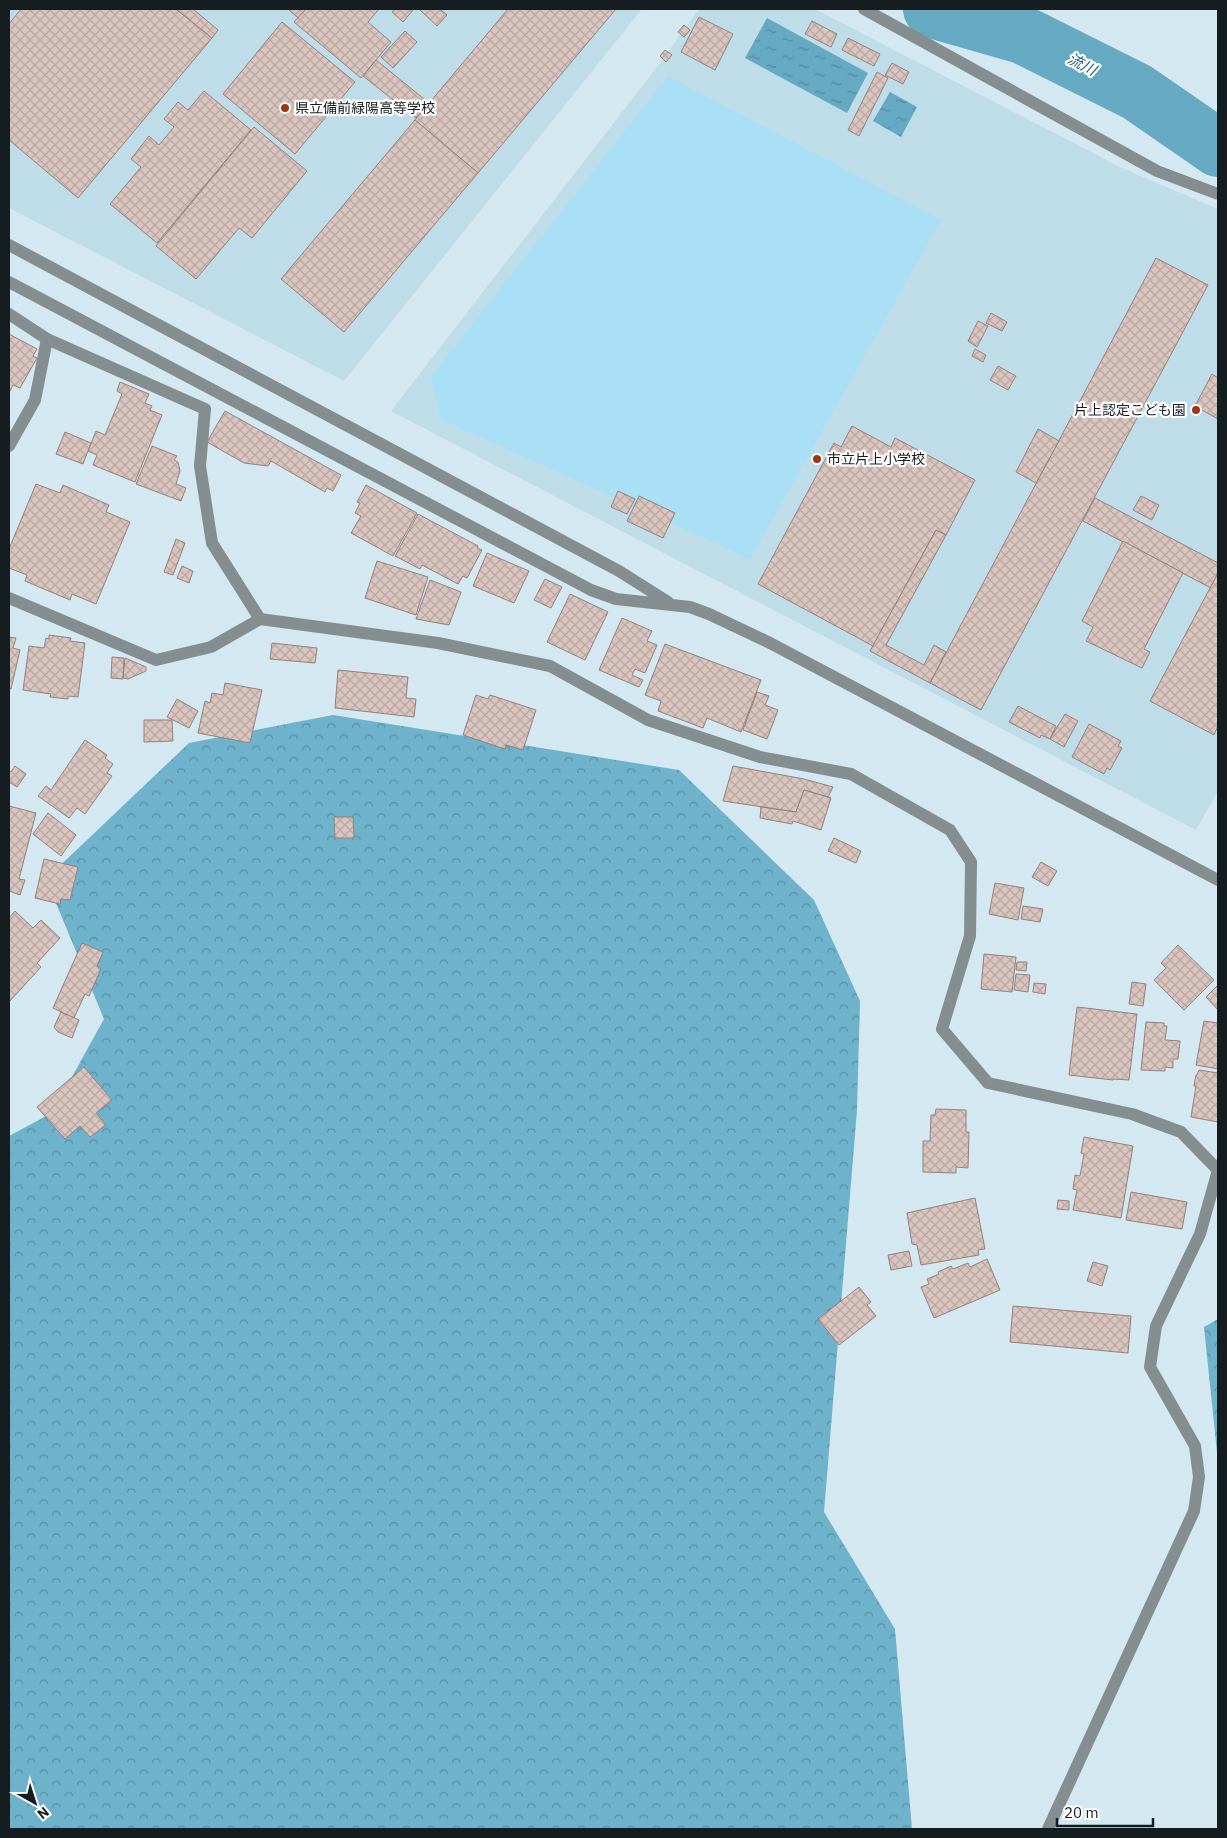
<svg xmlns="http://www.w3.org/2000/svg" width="1227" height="1838" viewBox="0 0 1227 1838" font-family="'IBM Plex Sans','Noto Sans JP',sans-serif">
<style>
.built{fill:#bfdde9}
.forest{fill:url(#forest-crowns)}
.pitch{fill:#a9e0f6}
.water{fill:url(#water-ripples)}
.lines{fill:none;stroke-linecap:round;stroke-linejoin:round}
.river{stroke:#65a9c2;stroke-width:58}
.building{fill:url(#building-cross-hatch);stroke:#95817c}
.minor{stroke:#848d90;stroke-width:12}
.poi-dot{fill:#9e361a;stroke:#fff;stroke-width:2}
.labels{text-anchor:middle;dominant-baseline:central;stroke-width:4.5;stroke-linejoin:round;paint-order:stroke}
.poi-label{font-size:14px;fill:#151d20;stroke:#fff;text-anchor:start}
.water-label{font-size:15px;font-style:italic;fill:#255c6f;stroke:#fff}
</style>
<defs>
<pattern id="forest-crowns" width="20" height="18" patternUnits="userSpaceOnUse" patternTransform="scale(1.25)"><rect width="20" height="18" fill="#6eb2cb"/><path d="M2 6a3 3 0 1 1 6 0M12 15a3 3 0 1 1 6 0" fill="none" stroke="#5990a4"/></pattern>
<pattern id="water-ripples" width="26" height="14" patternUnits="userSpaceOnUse" patternTransform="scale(1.25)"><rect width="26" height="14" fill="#65a9c2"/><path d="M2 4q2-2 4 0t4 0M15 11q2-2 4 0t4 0" fill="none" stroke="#52899d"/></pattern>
<pattern id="building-cross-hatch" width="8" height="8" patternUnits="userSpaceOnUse" patternTransform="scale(1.25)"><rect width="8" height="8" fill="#d9c4be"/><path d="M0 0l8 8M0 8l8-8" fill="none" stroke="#b9a8a3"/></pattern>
</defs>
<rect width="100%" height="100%" fill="#d3e8f1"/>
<!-- built -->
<g class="built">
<polygon points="9,9 642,9 344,381 9,208"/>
<polygon points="699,9 815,9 1120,167 1218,209 1218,791 1196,830 391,411 657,67"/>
</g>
<!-- forest -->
<g class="forest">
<polygon points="333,715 679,770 814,900 860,1001 857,1110 824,1512 895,1629 912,1829 9,1829 9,1136 52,1113 104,1019 46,879 189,743"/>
<polygon points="1218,1319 1218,1462 1204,1327"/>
</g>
<!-- pitch -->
<polygon class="pitch" points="668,76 941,220 750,559 440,419 431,376"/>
<!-- water -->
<g class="water">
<polygon points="767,18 868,73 847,113 745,58"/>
<polygon points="890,92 917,107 901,137 873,121"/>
</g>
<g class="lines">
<!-- river -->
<polyline class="river" points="932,9 1023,35 1137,92 1218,148"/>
</g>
<!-- building -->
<g class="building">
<polygon points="21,9 176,9 212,38 78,198 9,140 9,24"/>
<polygon points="176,9 193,9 218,30 212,38"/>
<polygon points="288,9 306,9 298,18"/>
<polygon points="306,9 379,9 368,22 391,42 361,78 294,22"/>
<polygon points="396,9 414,9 403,22 392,12"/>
<polygon points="419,9 440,9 447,15 437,26"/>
<polygon points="508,9 616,9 478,173 415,120"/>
<polygon points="699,17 733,34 715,70 681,52"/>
<polygon points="812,21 837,34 831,47 805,34"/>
<polygon points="282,22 355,82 295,154 223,94"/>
<polygon points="684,25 690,30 684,37 678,32"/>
<polygon points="405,31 417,42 393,68 381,57"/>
<polygon points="848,38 880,54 874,66 842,50"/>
<polygon points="665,50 672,55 666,62 660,56"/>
<polygon points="376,60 429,103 416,118 363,76"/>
<polygon points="892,63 909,72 903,84 885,75"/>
<polygon points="877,72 888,78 859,136 848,130"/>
<polygon points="204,91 251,130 157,243 110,204 141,167 131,159 149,136 159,145 174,127 164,119 178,102 188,110"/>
<polygon points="415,120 478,173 344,332 281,279"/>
<polygon points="254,127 307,171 252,238 239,228 196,279 156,246"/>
<polygon points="1156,258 1208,285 981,710 930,683"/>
<polygon points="991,313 1007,322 1002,331 986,323"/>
<polygon points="978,321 988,326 977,347 968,341"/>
<polygon points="9,334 37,349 33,356 37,358 20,388 13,385 9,393"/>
<polygon points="975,349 986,355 983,362 972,356"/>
<polygon points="998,366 1016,376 1008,390 990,380"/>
<polygon points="1212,374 1218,378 1218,419 1195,406"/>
<polygon points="120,382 149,394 145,403 152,406 150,410 162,415 135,482 93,465 97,455 88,451 96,431 105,435 122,394 117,391"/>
<polygon points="225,411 341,475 333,491 327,488 325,492 271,461 268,466 244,463 207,442"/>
<polygon points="852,426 891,447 895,438 975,480 946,535 936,530 873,646 758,584 834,443 841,447"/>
<polygon points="1038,429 1059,441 1036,483 1016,472"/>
<polygon points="65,432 91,443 83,464 56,454"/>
<polygon points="152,446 177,456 174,460 178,462 180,471 176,484 186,488 181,501 136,484"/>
<polygon points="36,484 60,493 63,485 109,505 106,512 130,522 96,604 72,594 70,600 25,581 27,575 9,568 9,549"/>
<polygon points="366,485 417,513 393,556 351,533 361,516 355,513 360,503 357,502"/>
<polygon points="618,491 635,499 627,514 611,507"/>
<polygon points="639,496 675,513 663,538 627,521"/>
<polygon points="1141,496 1159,505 1152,520 1133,510"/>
<polygon points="1095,498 1218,563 1218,573 1211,588 1083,521"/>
<polygon points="418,514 478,546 477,548 482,550 467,578 463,576 458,584 422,565 420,569 395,556"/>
<polygon points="936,530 946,535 886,645 924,665 934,645 946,652 930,683 870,651"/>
<polygon points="176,539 185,543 173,575 164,572"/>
<polygon points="1123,541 1183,573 1144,649 1150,652 1142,668 1086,641 1093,627 1082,621"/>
<polygon points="487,553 529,571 514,603 473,586"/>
<polygon points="377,561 428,577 416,615 365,598"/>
<polygon points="182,566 193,571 189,583 177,578"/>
<polygon points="1218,573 1218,726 1214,735 1150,701"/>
<polygon points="545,579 562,587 551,608 534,600"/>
<polygon points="430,580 461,592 449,625 416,619"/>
<polygon points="570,594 608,612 585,660 547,642"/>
<polygon points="622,618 652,631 647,641 657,645 645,673 635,669 632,675 643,680 639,687 599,670"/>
<polygon points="49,635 71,638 70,641 85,643 78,697 68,696 68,699 50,697 51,694 23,690 29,646 44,648 46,638 49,639"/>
<polygon points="9,637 16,638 13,648 20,650 11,689 9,688"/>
<polygon points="272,643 317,648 315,663 270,659"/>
<polygon points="665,644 761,680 741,732 707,718 703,728 658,711 661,701 645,695"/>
<polygon points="112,657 124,658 123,679 111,678"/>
<polygon points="125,658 146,667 146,671 128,679 123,678"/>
<polygon points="338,670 408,677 406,698 416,699 414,717 335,708"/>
<polygon points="225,683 262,690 250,743 198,733 205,701 210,703 212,693 223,695"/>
<polygon points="757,692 769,696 765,705 778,710 767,739 743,730"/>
<polygon points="476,695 488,699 490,695 536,710 523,750 506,745 505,749 463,735"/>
<polygon points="177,699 198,711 189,728 167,717"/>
<polygon points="1018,706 1056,726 1050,739 1041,735 1040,738 1009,722"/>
<polygon points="1065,714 1078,721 1064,747 1050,739"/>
<polygon points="144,720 172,720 173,741 144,742"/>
<polygon points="1089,724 1121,741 1118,746 1122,748 1110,770 1107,768 1104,774 1072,757"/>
<polygon points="85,740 107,755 105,758 113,764 107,773 112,776 85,814 77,808 69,818 38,796 46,786 51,790"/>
<polygon points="15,766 26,774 17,787 9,782 9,770 11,772"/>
<polygon points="733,766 804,779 833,787 828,797 804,790 796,812 723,801"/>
<polygon points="804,790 831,798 821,830 793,821 792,824 760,818 761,807 796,812"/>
<polygon points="9,806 36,813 19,879 25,880 20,895 9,891"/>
<polygon points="48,813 76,835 61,856 33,834"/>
<polygon points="334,817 353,817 354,838 335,838"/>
<polygon points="834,838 861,851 856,863 828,851"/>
<polygon points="44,859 78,867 70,900 61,899 60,904 35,898"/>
<polygon points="1041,862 1057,871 1048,886 1032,877"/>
<polygon points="995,883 1024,888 1018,920 989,914"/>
<polygon points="1023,906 1043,909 1040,922 1021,919"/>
<polygon points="15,911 33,928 41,920 60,938 37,963 41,967 9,1002 9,918"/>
<polygon points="82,943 103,952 97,966 101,969 89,996 85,994 74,1018 53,1008"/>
<polygon points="1178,945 1214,980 1184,1010 1154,980 1166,968 1161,963"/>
<polygon points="984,954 1016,957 1012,992 981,989"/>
<polygon points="1017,962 1027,962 1026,971 1016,970"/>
<polygon points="1016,974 1030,975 1028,992 1014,990"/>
<polygon points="1132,982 1146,984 1143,1006 1129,1004"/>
<polygon points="1034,983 1046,984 1045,994 1033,992"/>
<polygon points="1218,985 1218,1010 1206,997"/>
<polygon points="1077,1007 1137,1014 1129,1080 1113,1079 1113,1080 1069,1075"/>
<polygon points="61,1012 79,1020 72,1038 58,1032 54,1027"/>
<polygon points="1204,1021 1218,1023 1218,1069 1196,1065"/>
<polygon points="1146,1022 1164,1023 1164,1026 1167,1026 1165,1040 1180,1041 1178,1059 1173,1059 1173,1068 1165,1067 1165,1071 1141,1070"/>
<polygon points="84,1067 112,1100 96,1113 106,1125 90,1137 80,1126 65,1139 37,1107"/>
<polygon points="1199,1070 1218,1073 1218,1122 1191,1117 1196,1086 1194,1086 1196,1075 1197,1075"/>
<polygon points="936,1109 966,1110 966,1132 969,1132 968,1168 956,1167 956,1173 923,1172 923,1141 930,1141 931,1115 935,1115"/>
<polygon points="1084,1137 1133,1146 1121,1218 1073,1210 1077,1190 1073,1189 1075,1175 1080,1176 1084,1154 1081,1153"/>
<polygon points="1131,1192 1187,1202 1182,1229 1126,1220"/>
<polygon points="975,1198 985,1249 978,1250 979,1255 921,1265 917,1245 912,1244 907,1213"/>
<polygon points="1058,1200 1069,1201 1069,1210 1057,1209"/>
<polygon points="909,1251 912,1266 891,1270 888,1255"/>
<polygon points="987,1259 1000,1290 934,1318 921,1287 929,1284 927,1279 939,1274 938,1272 951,1266 953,1269 968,1263 970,1267"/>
<polygon points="1093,1262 1108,1266 1102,1286 1087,1281"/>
<polygon points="859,1287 871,1302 867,1305 876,1316 839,1345 818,1319"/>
<polygon points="1013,1306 1131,1316 1128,1353 1010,1342"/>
</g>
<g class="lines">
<!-- minor -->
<g class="minor">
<polyline points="864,9 1157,171 1218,194"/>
<polyline points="9,245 619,571 668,602"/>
<polyline points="9,282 591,590 616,599 690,607 709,614 770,643 1218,880"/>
<polyline points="9,314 47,339 205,409 200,466 212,543 260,619 438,643 550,666 648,720 760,757 851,774 950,830 971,862 970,936 942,1029 988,1083 1132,1114 1181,1132 1218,1170 1200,1234 1156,1326 1150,1367 1195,1446 1199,1477 1194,1511 1048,1829"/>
<polyline points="9,446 35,400 47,339"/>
<polyline points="9,598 156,660 211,647 260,619"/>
</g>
</g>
<!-- markers -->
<g class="poi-dot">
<circle cx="285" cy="108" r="5"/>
<circle cx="1196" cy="410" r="5"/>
<circle cx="817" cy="459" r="5"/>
</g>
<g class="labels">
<!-- poi labels -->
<g class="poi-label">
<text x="295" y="108">県立備前緑陽高等学校</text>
<text x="1186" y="410" text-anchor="end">片上認定こども園</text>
<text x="827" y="459">市立片上小学校</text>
</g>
<!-- water labels -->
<g class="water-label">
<text transform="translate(1082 64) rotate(27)">流川</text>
</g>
</g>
<!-- border -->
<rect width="1227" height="1838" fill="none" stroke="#151d20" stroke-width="20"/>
<!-- north arrow -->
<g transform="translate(35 1803) rotate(141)" stroke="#ffffff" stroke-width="4" paint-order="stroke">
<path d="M0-4L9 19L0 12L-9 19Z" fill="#151d20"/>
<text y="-8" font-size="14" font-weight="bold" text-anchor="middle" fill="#151d20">N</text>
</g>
<!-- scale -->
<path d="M1057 1818v8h96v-8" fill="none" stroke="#151d20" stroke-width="2.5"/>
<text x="1064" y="1818" font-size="15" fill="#151d20" stroke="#ffffff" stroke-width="4" paint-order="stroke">20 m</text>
</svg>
